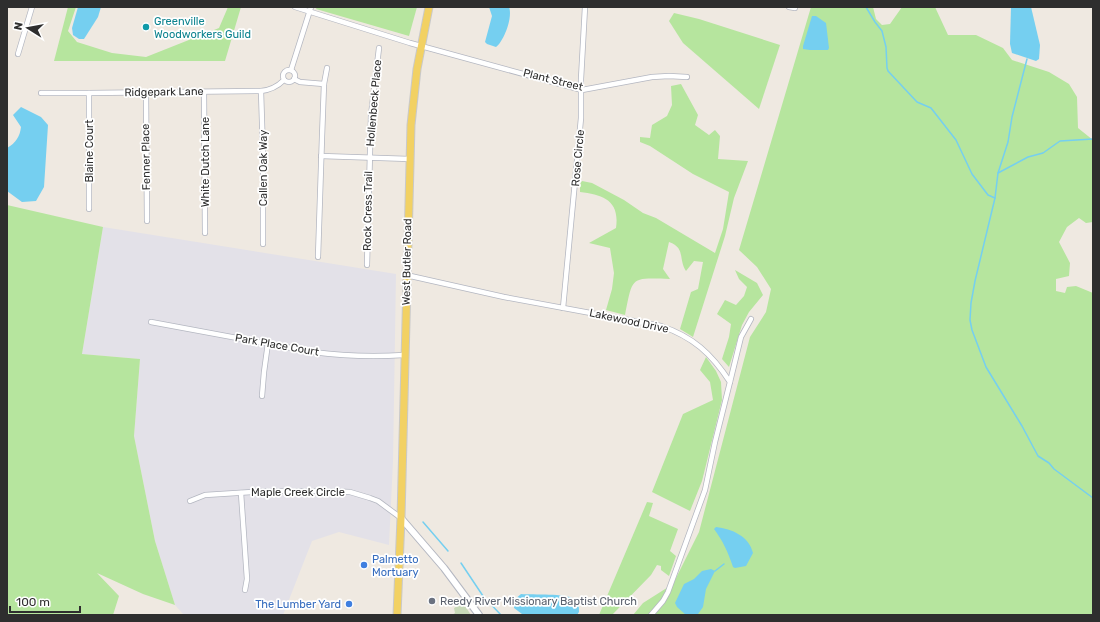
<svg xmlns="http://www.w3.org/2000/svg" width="1100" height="622" viewBox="0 0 1100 622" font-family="Rubik,sans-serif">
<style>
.industrial{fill:#e3e1e8}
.green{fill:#b6e59e}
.cemetery{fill:#c8d9b8}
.water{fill:#75cff0}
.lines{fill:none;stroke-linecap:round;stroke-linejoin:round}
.stream{stroke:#75cff0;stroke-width:1.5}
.street-casing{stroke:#b4b7c1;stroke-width:6}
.secondary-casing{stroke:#b4b7c1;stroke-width:8}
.primary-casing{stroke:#c9c9c9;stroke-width:9}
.street{stroke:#fff;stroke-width:4.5}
.secondary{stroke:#fff;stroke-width:6}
.primary{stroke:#f2d163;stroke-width:7}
.culture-dot{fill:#0f9aa8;stroke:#fff;stroke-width:1.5}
.shop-dot{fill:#3f7fe0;stroke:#fff;stroke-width:1.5}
.worship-dot{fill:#6b7280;stroke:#fff;stroke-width:1.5}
.labels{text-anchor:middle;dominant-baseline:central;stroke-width:3.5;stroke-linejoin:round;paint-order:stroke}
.culture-label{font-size:11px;fill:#0d838f;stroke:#fff;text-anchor:start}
.street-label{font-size:11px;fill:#2e2e2e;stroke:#fff}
.shop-label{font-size:11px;fill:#366cbe;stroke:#fff;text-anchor:start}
.worship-label{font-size:11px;fill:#5b616d;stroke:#fff;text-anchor:start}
</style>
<rect width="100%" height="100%" fill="#efe9e1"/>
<!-- industrial -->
<polygon class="industrial" points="103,227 396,274 393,461 389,545 339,532 312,541 283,615 184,615 175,605 155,541 134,436 140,359 82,354"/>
<!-- green -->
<g class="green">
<polygon points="68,7 76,7 68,31 77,42 112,53 146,57 219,28 228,7 241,7 225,61 54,61"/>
<polygon points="317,7 417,7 409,36 316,9"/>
<polygon points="811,7 873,7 876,19 882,25 890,24 902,7 935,7 948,35 976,35 1003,48 1012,60 1049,72 1069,84 1077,97 1078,128 1093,140 1093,222 1086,223 1079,218 1067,227 1059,242 1070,263 1069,276 1056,279 1056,291 1065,293 1067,287 1076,286 1093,293 1093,615 633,615 643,603 673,584 699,532 750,337 766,312 771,289 757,267 739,250"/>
<polygon points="674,13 699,19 780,45 759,109 683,43 669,21"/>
<path d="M681,84l17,31 -3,10 14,10 6,-5 5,6 -2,23 30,2 -14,37 -9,38 -32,101 -13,-8 11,-37 7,-3 5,-27 -9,-1 -8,10c-8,-12 0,-23 -17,-29l-6,27 7,10c-40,-1 -37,-3 -45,36l-19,-5 6,-21 2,-16 -4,-25 -21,-5 27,-15c4,-28 -13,-33 -36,-36v-8l2,-3 10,2 32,17 19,13 13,5 59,35 8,-24 6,-37 -36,-18 -43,-28 -10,-4v-5l10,1 2,-13 15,-9 5,-11 -1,-19z"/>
<polygon points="7,205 103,227 82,354 140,359 134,436 155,541 175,605 143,594 97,573 119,596 113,615 7,615"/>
<polygon points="735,270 757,283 763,295 749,312 742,325 729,367 722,359 729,337 731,324 717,314 725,300 736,305 744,296 747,287 739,279"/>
<polygon points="706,357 716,371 721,382 722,400 702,481 690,511 652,492 683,414 713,400 710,382 700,370"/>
<polygon points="647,502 653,503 649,516 678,529 670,551 676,556 669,576 661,570 661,566 657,565 651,575 612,615 599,615"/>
</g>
<!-- cemetery -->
<polygon class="cemetery" points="463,603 471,615 452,615 455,613 454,608"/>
<!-- water -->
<g class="water">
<polygon points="78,7 101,7 98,17 84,39 79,39 73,35 72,28"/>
<path d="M489,7h20c4,10 -5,34 -13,40l-9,-3 -2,-2 7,-26z"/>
<polygon points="1011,7 1031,7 1040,45 1039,59 1036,61 1012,53 1010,44"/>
<polygon points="812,16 816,16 826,23 829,48 828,50 810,50 803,49 803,46"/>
<path d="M21,107l20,10 7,8 -4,62 -8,14 -14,1 -15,-11v-43c9,-5 13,-12 14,-21l-8,-12z"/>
<path d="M716,527c16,2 33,9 37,26l-7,13 -11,2 -2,-1c-5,-15 -10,-26 -19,-38z"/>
<polygon points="711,569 715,571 706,589 703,607 698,614 686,615 677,607 675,603 684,584 694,579 702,571"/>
<path d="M521,594c12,1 45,-1 53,5 5,3 5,8 5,13l-2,3 -55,-1 -8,-6v-8z"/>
</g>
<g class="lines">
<!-- stream -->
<g class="stream">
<polyline points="866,7 875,22 882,31 886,47 887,68 888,71 917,102 931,108 956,140 972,174 988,195 995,198"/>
<polyline points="1027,59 1012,117 1008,142 998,173 995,198 975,281 971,303 970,320 972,330 986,367 1022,426 1038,456 1049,463 1054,469 1093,498"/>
<polyline points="998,173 1028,157 1043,153 1060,141 1093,139"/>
<polyline points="423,522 448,551"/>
<polyline points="461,563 483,596 501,615"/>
<polyline points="715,571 724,564"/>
</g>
<!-- street casing -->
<g class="street-casing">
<g id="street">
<polyline points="295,7 410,43 582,90 652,77 669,76 687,77"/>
<polyline points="789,7 795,8"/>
<polyline points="18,54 32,7"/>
<circle cx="289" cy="76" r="6"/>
<polyline points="291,70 311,7"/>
<polyline points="294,79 300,82 324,84"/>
<polyline points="261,91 263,153 263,244"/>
<polyline points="204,92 205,233"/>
<path d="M41,93h48l172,-2c10,-1 17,-5 23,-11"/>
<polyline points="146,93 147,221"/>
<polyline points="321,156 410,159"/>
<polyline points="89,209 89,93"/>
<polyline points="318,257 322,137 324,84 327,68"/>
<polyline points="367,265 371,115 379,48"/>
<path d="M406,275l98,22 157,29c32,11 50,27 69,56l-15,60 -10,48 -37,102 -5,9 -12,14"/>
<polyline points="563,308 581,118 581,79 585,7"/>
<path d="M151,322l162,30c30,4 61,5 91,3"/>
<polyline points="730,382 741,337 751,319"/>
<polyline points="262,396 264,372 268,343"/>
<polyline points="241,493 247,579 245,590"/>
<polyline points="190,501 205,495 266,491 327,491 350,492 370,498 378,501 401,518"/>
</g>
</g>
<!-- secondary casing -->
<g class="secondary-casing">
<polyline id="secondary" points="401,518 444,568 479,615"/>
</g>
<!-- primary casing -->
<g class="primary-casing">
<polyline id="primary" points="397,615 401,518 411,125 417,69 429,7"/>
</g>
<!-- street -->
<use href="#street" class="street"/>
<!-- secondary -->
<use href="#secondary" class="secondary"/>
<!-- primary -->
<use href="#primary" class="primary"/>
</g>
<!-- markers -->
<circle class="culture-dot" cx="146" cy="27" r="4"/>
<g class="shop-dot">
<circle cx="364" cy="565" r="4"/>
<circle cx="349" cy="604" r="4"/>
</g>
<circle class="worship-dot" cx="432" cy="601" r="4"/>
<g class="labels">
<!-- culture labels -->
<g class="culture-label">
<text x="154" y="21">Greenville<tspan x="154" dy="13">Woodworkers Guild</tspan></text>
</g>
<!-- street labels -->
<g class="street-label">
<text transform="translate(553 80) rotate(14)">Plant Street</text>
<text transform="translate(164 92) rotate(-1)">Ridgepark Lane</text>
<text transform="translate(374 103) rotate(-85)">Hollenbeck Place</text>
<text transform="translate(89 151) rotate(-90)">Blaine Court</text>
<text transform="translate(146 157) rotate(-91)">Fenner Place</text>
<text transform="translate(578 158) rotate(-85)">Rose Circle</text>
<text transform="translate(205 162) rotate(-90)">White Dutch Lane</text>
<text transform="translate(263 168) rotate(-90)">Callen Oak Way</text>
<text transform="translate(368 211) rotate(-89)">Rock Cress Trail</text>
<text transform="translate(407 262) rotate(-89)">West Butler Road</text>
<text transform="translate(629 321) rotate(12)">Lakewood Drive</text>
<text transform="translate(277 345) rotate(10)">Park Place Court</text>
<text x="298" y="492">Maple Creek Circle</text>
</g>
<!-- shop labels -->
<g class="shop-label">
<text x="372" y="559">Palmetto<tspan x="372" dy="13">Mortuary</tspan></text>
<text x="341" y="604" text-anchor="end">The Lumber Yard</text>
</g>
<!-- worship labels -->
<g class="worship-label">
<text x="440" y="601">Reedy River Missionary Baptist Church</text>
</g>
</g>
<!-- border -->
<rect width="1100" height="622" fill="none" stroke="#2e2e2e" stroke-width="16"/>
<!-- north arrow -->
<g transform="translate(28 28) rotate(281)" stroke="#ffffff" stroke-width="3" paint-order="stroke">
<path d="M0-3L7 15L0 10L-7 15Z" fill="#2e2e2e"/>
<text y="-6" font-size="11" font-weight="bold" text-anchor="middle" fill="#2e2e2e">N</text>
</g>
<!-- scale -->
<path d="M10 606v6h70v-6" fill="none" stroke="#2e2e2e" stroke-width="2"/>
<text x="16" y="606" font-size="12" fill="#2e2e2e" stroke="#ffffff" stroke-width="3" paint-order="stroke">100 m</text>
</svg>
